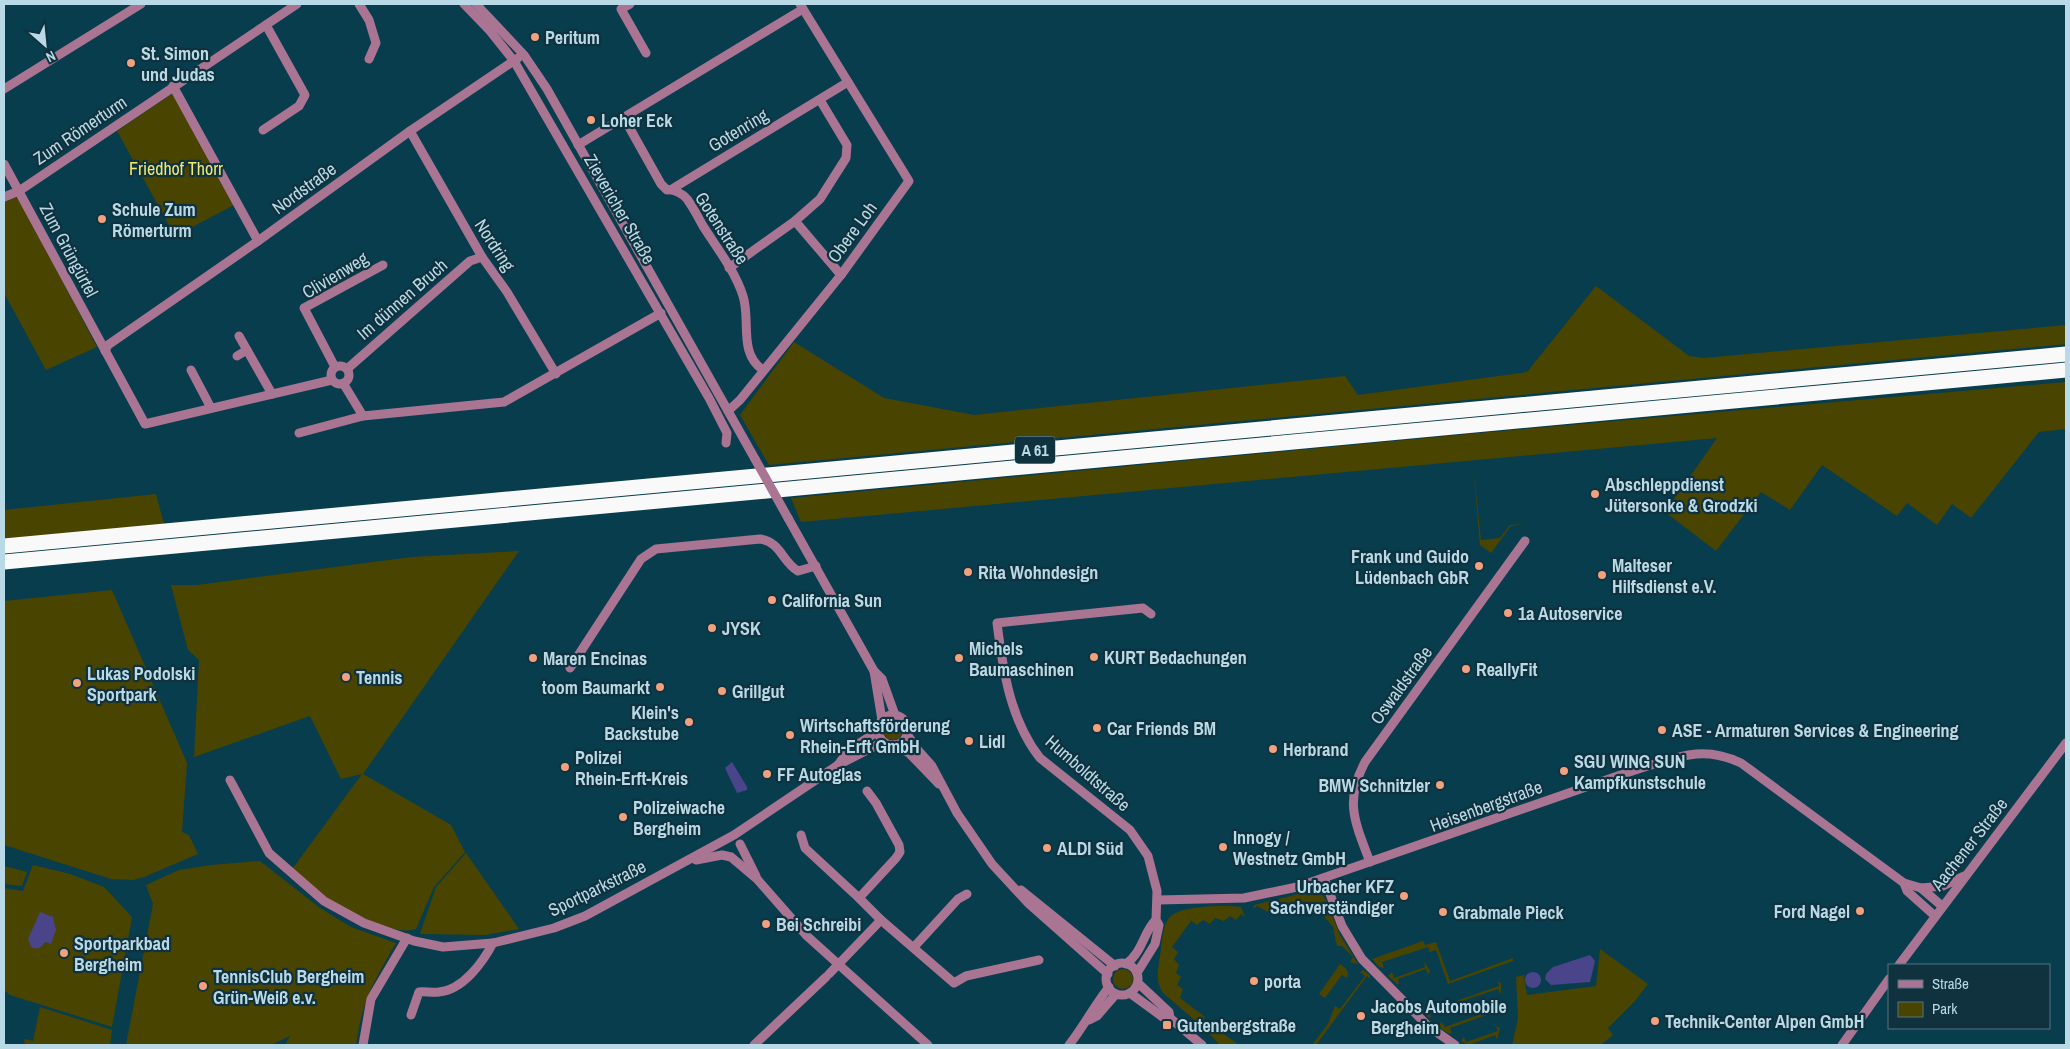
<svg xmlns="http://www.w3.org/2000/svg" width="2070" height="1049" viewBox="0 0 2070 1049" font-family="'Archivo Narrow',sans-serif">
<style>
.green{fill:#494400}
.water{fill:#4a448a}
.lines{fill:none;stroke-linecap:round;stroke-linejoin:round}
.minor{stroke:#aa7593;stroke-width:9}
.highway{stroke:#f9f9f9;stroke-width:15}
.minor-bridge{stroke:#aa7593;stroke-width:9}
.poi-dot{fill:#f1a17d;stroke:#0f323e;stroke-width:2}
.labels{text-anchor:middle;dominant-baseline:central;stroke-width:4.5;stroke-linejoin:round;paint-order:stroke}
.shield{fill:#0f323e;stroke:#87a7b4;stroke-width:1}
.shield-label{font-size:16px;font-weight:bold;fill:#bad9e6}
.poi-label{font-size:18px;font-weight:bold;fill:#bad9e6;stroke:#0f323e;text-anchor:start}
.street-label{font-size:18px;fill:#bad9e6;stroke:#0f323e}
.park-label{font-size:18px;fill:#f2e86f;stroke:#0f323e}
</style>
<rect width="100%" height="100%" fill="#083d4e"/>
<!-- green -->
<g class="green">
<polygon points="173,93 234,205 175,236 117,131"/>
<polygon points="14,197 20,200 97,347 46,370 4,293 4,202"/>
<polygon points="1596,286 1689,356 1704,358 2066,325 2066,344 769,465 740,415 794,342 884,398 974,415 1345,376 1358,395 1527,372"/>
<polygon points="2066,382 2066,429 2039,432 1971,518 1952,504 1937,525 1907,503 1897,516 1822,465 1790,510 1761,492 1716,551 1665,512 1717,438 801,522 791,498 1479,433"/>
<polygon points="1473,464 1481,540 1500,538 1510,525 1525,524 1511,526 1491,553 1480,545"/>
<polygon points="156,494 164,524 4,540 4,510"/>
<path d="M519,551l-156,223 88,51 14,27 -31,35 -18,42c-20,8 -73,-19 -90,-32 -12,-8 -22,-19 -33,-29l69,-94 -21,5 -31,-63 -116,41 5,-97 -11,-10 -17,-65h26l215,-28z"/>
<polygon points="112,590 187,763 182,832 189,835 198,854 144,877 133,880 111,879 4,845 4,601"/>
<circle cx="893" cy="730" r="10"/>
<polygon points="466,853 519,929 485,935 420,934 436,887"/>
<path d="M260,861l60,47 31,19 45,16c-22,38 -34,58 -40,102h-71l5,-9 -19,9h-145l27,-141 -7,-19 33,-15 32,-5z"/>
<polygon points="33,865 70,874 104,887 132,917 112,1027 10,995 4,990 4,888 23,891"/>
<polygon points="4,866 27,872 22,886 4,884"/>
<path d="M1311,891l11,4 4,5 14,35 18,29 -8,-2 3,-5 -11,-11h-5l-4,-19 -11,-13 3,-4c-19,-15 -38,-7 -57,2l-11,-6 -4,3 1,-4z"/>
<path d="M1241,907l4,10 -4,-3 -5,6 -6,-4 -6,5 -9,-3 -5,6 -7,-4 -6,5 -6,-4 -19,26 6,5 -4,7 5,6 -3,8 5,4 -4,8 6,4 -3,9 25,19 -2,2 36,26h-19l-16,-17 -41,-35c-8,-12 -5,-24 -3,-37 2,-12 2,-29 9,-38 10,-13 57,-13 72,-11z"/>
<polygon points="1423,941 1425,945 1436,942 1450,981 1513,958 1513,961 1448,984 1436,950 1430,952 1428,947 1382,962 1384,968 1379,967 1372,959"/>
<polygon points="1600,949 1648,984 1635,1001 1608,1028 1613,1035 1601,1045 1512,1045 1518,1019 1516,977 1524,975 1527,995 1596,986"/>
<polygon points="1424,961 1430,971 1428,975 1426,969 1398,979 1399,984 1397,984 1388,976 1392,972 1394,978 1425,967"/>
<path d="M1340,964c6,4 10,7 7,14l-5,-3 -17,23 -6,-4z"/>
<circle cx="1123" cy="979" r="10"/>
<polygon points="1363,970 1370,975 1370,979 1367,976 1316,1045 1312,1045 1328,1024 1335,1006 1340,1009 1365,976 1360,972"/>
<polygon points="1498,981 1501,983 1501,994 1498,989 1429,1012 1431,1017 1429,1018 1421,1009 1423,1006 1425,1012 1499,986"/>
<polygon points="1499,1002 1503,1004 1500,1016 1498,1011 1450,1028 1452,1033 1449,1034 1437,1026 1442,1022 1445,1027 1501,1007"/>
<polygon points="40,1007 112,1030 110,1045 25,1045 24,1039 33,1041"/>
<polygon points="1496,1026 1500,1028 1497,1040 1495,1035 1469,1045 1461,1041 1464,1037 1466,1042 1498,1031"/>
</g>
<!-- water -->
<g class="water">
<polygon points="732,762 747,787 747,790 737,793 725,768"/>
<path d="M40,912l13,5 3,13 -5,14 -6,-2c-3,6 -8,8 -14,5l-3,-8z"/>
<polygon points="1590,955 1595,961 1590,982 1551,985 1545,979 1546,974 1553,967"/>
<circle cx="1533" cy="980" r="8"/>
</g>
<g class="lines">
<!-- minor -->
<g class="minor">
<polyline points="359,4 369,20 376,43 369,59"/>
<polyline points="464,4 490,31 514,61 709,398 727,433 726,443"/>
<polyline points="476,4 524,55 547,89 755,459"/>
<polyline points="630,4 621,9 646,53"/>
<polyline points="173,86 258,241"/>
<polyline points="4,89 141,4"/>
<path d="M624,118l37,66 6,6c7,-1 16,4 20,9 6,8 11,18 16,27 14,22 32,45 40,70 8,25 -5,57 20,74"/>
<polyline points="263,130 299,106 305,95 266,25"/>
<polyline points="410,131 482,257 507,292 556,374"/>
<polyline points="578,145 803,9"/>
<polyline points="4,164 145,424 332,380"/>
<polyline points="672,189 848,82"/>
<polyline points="4,197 19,191 297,4"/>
<polyline points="795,221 841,275"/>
<polyline points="729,268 795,221 820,199 846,158 847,145 820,100"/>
<polyline points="239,336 272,394"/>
<polyline points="105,351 108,345 258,241 410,131 518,58"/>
<polyline points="237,356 247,350"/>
<circle cx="340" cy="375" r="9"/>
<polyline points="335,367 304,308 383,265"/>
<polyline points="347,369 470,261 482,257"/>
<polyline points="191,370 211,408"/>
<polyline points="343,383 363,416 504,402 661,313"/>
<polyline points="728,411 740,400 841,275 909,181 800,4"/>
<polyline points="299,433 363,416"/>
<polyline points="788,518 874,671 882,679 895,715"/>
<path d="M570,668l71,-109 15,-10 104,-10c21,3 22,23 38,32l18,-5"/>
<polyline points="874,671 882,720"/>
<circle cx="893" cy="730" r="15"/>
<polyline points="907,734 916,748 932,766 957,813 992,864 1029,904 1108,974"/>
<polyline points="895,745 909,753 939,784"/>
<polyline points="838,765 849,750 878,731"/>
<polyline points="230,780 269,853 324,901 364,923 414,941 443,947 493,943 554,928 585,916 734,835 838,765 883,742"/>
<polyline points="867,791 876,803 899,845 900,852 896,858 859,898 881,920 954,983 966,976 1039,960"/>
<polyline points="801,835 805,848 859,898"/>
<polyline points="740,844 756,876"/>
<polyline points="696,860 722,855 731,857 757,879 807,936 928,1045"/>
<path d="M1370,862c-15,-40 -26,-60 -5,-100l160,-221"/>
<polyline points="1324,878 1342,926 1362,959 1428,1026 1455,1045"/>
<polyline points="1904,883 1907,891 1935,916"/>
<polyline points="1921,888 1943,886 1964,876"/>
<polyline points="1021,890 1115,966"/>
<path d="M1158,900l86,-2 53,-11 338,-117c41,-12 66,-26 106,-7l163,120 17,5 21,18"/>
<polyline points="914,947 958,899 967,894"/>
<circle cx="1122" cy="979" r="16"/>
<path d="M1126,964c17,-12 18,-34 30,-44"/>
<polyline points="1899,965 2066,743"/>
<path d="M1137,973l18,-29 4,-19 -3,-5 1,-29 -9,-35 -18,-26 -90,-72c-30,-38 -37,-88 -43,-135l146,-15 8,6"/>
<polyline points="829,974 881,920"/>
<polyline points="1138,983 1169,1012 1170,1018"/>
<polyline points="1130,993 1164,1018 1170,1018 1202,1045"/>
<path d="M411,1015l8,-23c6,-1 13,1 20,0 24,-2 44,-30 54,-49"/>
<polyline points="1089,1020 1097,1016 1116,994"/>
<polyline points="363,1045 371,999 407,938"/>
<polyline points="754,1045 826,977"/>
<path d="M1069,1045c15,-19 25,-39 40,-58"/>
<polyline points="1842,1045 1889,979"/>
</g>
<!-- highway -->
<g class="highway">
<polyline points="4,546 2066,354"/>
<polyline points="4,562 2066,370"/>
</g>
<!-- minor-bridge -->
<polyline class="minor-bridge" points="755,459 788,518"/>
</g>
<!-- markers -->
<g class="poi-dot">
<circle cx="535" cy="37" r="5"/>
<circle cx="131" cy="63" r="5"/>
<circle cx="591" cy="120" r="5"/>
<circle cx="102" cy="219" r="5"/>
<circle cx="1595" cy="494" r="5"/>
<circle cx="1479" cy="566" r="5"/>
<circle cx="968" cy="572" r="5"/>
<circle cx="1602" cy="575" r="5"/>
<circle cx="772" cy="600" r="5"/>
<circle cx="1508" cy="613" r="5"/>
<circle cx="712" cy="628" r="5"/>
<circle cx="1094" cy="657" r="5"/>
<circle cx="533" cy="658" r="5"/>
<circle cx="959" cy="658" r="5"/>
<circle cx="1466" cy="669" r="5"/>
<circle cx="346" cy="677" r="5"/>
<circle cx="77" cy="683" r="5"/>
<circle cx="660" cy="687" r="5"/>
<circle cx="722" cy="691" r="5"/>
<circle cx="689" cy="722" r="5"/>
<circle cx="1097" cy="728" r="5"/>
<circle cx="1662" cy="730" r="5"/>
<circle cx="790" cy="735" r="5"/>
<circle cx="969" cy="741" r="5"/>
<circle cx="1273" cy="749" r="5"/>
<circle cx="565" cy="767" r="5"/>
<circle cx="1564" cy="771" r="5"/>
<circle cx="767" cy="774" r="5"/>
<circle cx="1440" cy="785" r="5"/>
<circle cx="623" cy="817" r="5"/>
<circle cx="1223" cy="847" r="5"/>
<circle cx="1047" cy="848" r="5"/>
<circle cx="1404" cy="896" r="5"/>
<circle cx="1860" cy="911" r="5"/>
<circle cx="1443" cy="912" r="5"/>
<circle cx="766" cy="924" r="5"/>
<circle cx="64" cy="953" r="5"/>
<circle cx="1254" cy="981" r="5"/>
<circle cx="203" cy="986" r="5"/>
<circle cx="1361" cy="1016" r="5"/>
<circle cx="1655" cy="1021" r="5"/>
<rect x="1162" y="1020" width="10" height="10" rx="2.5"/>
</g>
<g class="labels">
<!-- shield labels -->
<rect class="shield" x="1015" y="436.5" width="40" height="27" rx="4"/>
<g class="shield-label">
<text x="1035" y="450">A 61</text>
</g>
<!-- poi labels -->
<g class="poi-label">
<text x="545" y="37">Peritum</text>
<text x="141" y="53">St. Simon<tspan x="141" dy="21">und Judas</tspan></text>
<text x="601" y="120">Loher Eck</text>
<text x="112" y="209">Schule Zum<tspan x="112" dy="21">Römerturm</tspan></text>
<text x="1605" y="484">Abschleppdienst<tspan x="1605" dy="21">Jütersonke &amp; Grodzki</tspan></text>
<text x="1469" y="556" text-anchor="end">Frank und Guido<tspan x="1469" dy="21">Lüdenbach GbR</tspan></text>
<text x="1612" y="565">Malteser<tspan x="1612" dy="21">Hilfsdienst e.V.</tspan></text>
<text x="978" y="572">Rita Wohndesign</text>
<text x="782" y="600">California Sun</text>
<text x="1518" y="613">1a Autoservice</text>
<text x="722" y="628">JYSK</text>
<text x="969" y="648">Michels<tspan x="969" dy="21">Baumaschinen</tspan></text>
<text x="1104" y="657">KURT Bedachungen</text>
<text x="543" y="658">Maren Encinas</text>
<text x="1476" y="669">ReallyFit</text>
<text x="87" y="673">Lukas Podolski<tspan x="87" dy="21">Sportpark</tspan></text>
<text x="356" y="677">Tennis</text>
<text x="650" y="687" text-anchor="end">toom Baumarkt</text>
<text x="732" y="691">Grillgut</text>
<text x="679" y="712" text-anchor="end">Klein's<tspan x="679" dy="21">Backstube</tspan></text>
<text x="800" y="725">Wirtschaftsförderung<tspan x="800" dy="21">Rhein-Erft GmbH</tspan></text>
<text x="1107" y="728">Car Friends BM</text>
<text x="1672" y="730">ASE - Armaturen Services &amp; Engineering</text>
<text x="979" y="741">Lidl</text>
<text x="1283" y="749">Herbrand</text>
<text x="575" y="757">Polizei<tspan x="575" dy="21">Rhein-Erft-Kreis</tspan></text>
<text x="1574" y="761">SGU WING SUN<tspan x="1574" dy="21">Kampfkunstschule</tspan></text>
<text x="777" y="774">FF Autoglas</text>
<text x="1430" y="785" text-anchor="end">BMW Schnitzler</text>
<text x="633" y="807">Polizeiwache<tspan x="633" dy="21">Bergheim</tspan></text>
<text x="1233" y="837">Innogy /<tspan x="1233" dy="21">Westnetz GmbH</tspan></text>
<text x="1057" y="848">ALDI Süd</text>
<text x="1394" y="886" text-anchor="end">Urbacher KFZ<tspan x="1394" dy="21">Sachverständiger</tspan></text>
<text x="1850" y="911" text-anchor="end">Ford Nagel</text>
<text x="1453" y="912">Grabmale Pieck</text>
<text x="776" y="924">Bei Schreibi</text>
<text x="74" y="943">Sportparkbad<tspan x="74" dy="21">Bergheim</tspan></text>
<text x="213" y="976">TennisClub Bergheim<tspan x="213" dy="21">Grün-Weiß e.v.</tspan></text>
<text x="1264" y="981">porta</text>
<text x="1371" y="1006">Jacobs Automobile<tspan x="1371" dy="21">Bergheim</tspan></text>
<text x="1665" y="1021">Technik-Center Alpen GmbH</text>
<text x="1177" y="1025">Gutenbergstraße</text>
</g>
<!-- street labels -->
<g class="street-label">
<text transform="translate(80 130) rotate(-34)">Zum Römerturm</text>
<text transform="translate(738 130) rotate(-31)">Gotenring</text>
<text transform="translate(304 188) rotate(-36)">Nordstraße</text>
<text transform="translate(620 209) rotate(60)">Zievericher Straße</text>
<text transform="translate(722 228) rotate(57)">Gotenstraße</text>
<text transform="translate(852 232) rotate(-54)">Obere Loh</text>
<text transform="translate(495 245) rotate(57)">Nordring</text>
<text transform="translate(69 250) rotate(62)">Zum Grüngürtel</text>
<text transform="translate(335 275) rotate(-31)">Clivienweg</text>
<text transform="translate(402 299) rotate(-41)">Im dünnen Bruch</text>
<text transform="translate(1401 685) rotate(-54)">Oswaldstraße</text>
<text transform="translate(1088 773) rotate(41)">Humboldtstraße</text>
<text transform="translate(1486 806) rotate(-20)">Heisenbergstraße</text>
<text transform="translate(1969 844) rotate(-52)">Aachener Straße</text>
<text transform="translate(597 888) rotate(-26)">Sportparkstraße</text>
</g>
<!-- park labels -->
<g class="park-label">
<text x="176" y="168">Friedhof Thorr</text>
</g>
</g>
<!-- border -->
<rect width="2070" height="1049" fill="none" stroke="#bad9e6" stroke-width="10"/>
<!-- legend -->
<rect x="1888" y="964" width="162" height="65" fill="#0f323e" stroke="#537581"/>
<rect x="1898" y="980" width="25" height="8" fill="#aa7593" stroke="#537581"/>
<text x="1932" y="989" font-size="15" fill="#bad9e6">Straße</text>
<rect x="1898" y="1002" width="25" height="15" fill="#494400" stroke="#537581"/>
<text x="1932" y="1014" font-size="15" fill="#bad9e6">Park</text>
<!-- north arrow -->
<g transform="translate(45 45) rotate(153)" stroke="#0f323e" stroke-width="4" paint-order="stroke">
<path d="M0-4L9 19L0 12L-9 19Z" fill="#bad9e6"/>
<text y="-8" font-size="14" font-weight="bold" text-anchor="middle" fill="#bad9e6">N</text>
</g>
</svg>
